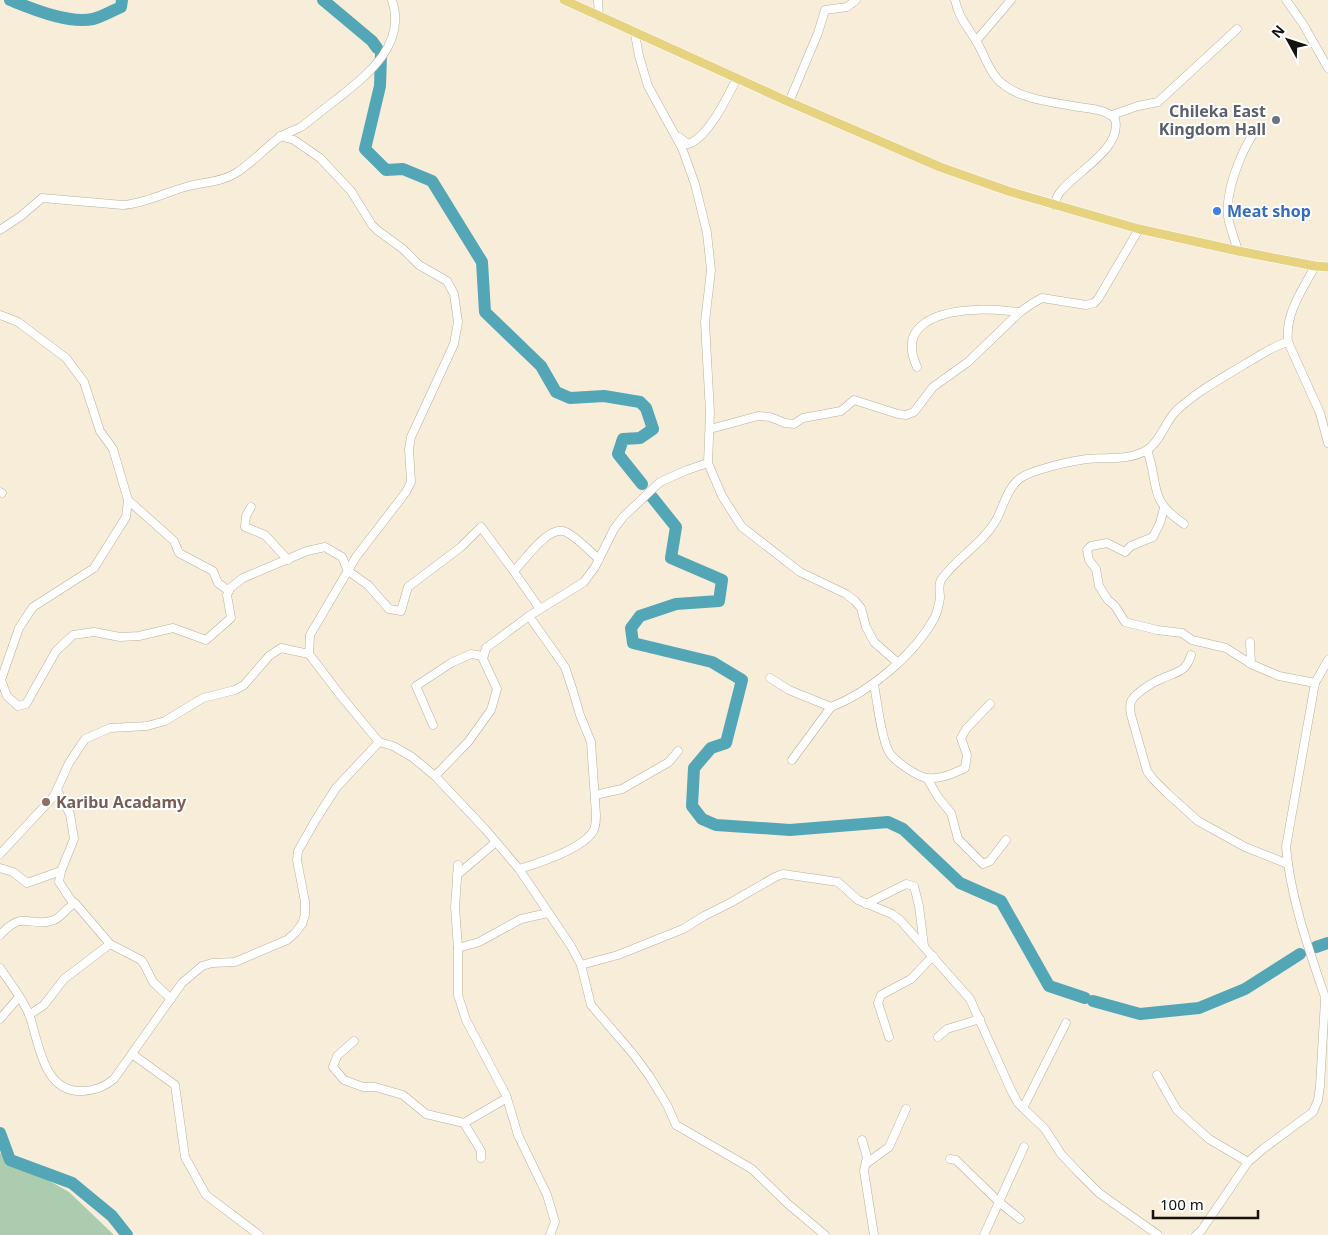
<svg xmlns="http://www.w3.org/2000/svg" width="1328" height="1235" viewBox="0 0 1328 1235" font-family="'Noto Sans',sans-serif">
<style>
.green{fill:#abccae}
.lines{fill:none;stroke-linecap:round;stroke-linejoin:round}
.river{stroke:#53a6b6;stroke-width:12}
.minor-casing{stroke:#bab09e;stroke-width:9}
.major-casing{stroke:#fff;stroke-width:10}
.minor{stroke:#fff;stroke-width:8}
.major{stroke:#e7d27f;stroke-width:9}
.worship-dot{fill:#6b7280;stroke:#fff;stroke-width:2}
.shop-dot{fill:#3f7fe0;stroke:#fff;stroke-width:2}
.education-dot{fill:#8d6e63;stroke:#fff;stroke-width:2}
.labels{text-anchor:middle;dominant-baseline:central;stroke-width:4;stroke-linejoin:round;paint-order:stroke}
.worship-label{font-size:16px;font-weight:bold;fill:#5b616d;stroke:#fff;text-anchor:end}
.shop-label{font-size:16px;font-weight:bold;fill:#366cbe;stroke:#fff;text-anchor:start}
.education-label{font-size:16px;font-weight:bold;fill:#785e54;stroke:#fff;text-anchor:start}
</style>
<rect width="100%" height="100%" fill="#f7edd9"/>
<!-- green -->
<polygon class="green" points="0,1153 69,1192 114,1235 0,1235"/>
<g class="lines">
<!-- river -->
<g class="river">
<path d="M10,0c23,9 58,24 83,19 9,-2 19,-8 28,-12l1,-7"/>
<polyline points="323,0 372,41 377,48"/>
<polyline points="381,54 380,86 365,149 386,170 403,169 432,181 482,262 485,312 541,366 556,392 570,398 604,396 640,402 646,408 653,429 640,438 623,439 618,454 642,484"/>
<polyline points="652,497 676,527 671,558 722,580 719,601 676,604 640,616 631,628 633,643 712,662 742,680 726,743 711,748 694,768 692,806 702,819 716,825 790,830 888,822 903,829 960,883 1001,901 1049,986 1085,998"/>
<polyline points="1316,947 1328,943"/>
<polyline points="1093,1001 1140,1014 1199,1008 1245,989 1300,954"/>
<polyline points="0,1133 10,1160 72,1183 112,1216 127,1235"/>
</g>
<!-- minor casing -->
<g class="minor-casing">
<g id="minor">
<polyline points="598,0 599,17"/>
<path d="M955,0c4,19 14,28 23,44 7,13 13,32 26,41 18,14 47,17 69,21 14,3 32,2 42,13 8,29 -39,53 -54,72 -4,4 -5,9 -7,14"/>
<polyline points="1286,0 1303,24 1328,68"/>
<polyline points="635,34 639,56 648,86 682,148 695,184 707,233 711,270 705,322 710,413 708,463 722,496 742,527 800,572 846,594 855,601 861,608 866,627 874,642 898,663"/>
<polyline points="976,41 1011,0"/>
<polyline points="789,102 818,33 825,10 847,7 856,0"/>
<polyline points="1112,115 1138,106 1158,102 1237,29"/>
<polyline points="280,136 294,140 320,158 351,191 372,225 377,230 403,249 419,265 447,281 454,294 458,322 454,344 411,437 409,449 411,482 406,492 356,557 310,635 309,654 341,696 379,742 393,746 412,757 435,776 485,829 519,869 571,946 581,965 591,1005 634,1055 650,1077 667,1105 676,1125 752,1169 788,1204 825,1235"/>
<path d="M679,137l9,7c20,-6 40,-48 49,-66"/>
<path d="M0,230l21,-14 21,-18 81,7c23,-2 43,-13 66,-19 15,-4 33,-4 47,-13 16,-10 29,-25 44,-36 6,-5 14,-6 21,-10 12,-9 24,-19 36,-28 30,-24 70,-54 55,-99"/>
<path d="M1238,251c-3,-11 -8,-23 -10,-34 -3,-26 13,-65 27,-86"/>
<path d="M1315,266c-13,25 -30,47 -27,76l32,71 8,30"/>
<polyline points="0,315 18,322 66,358 84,382 100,431 113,449 128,500 126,517 94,568 33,607 19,628 1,680 7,696 18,706 26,704 56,651 73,635 94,632 120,637 139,636 173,628 206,640 231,618 227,595 230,588 243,578 307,551 325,547 342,557 348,571 368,585 389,609 401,611 408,587 461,547 481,527 510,566 540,609"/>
<path d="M917,367c-20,-43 22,-55 56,-57 15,-2 32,1 47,2"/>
<polyline points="710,429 758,416 770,417 785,423 794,424 803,418 841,411 854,400 898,414 906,415 914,412 933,387 968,362 1020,312 1033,303 1042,298 1086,305 1094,303 1098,299 1139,229"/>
<path d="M1147,450c13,36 0,49 37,74"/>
<polyline points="0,492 2,493"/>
<polyline points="128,500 174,541 179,553 213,571 218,583 229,591"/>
<polyline points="251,507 246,516 245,527 265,535 288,560"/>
<polyline points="1164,508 1160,523 1153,537 1131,546 1125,552 1107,543 1091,546 1087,550 1089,560 1096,569 1099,586 1108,600 1115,606 1125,622 1157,630 1182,633 1192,640 1226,648 1251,664 1279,676 1315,683"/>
<path d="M514,571c11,-11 35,-47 52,-39 12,6 23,19 33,27"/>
<polyline points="1250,642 1251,664"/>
<path d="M1191,655c-5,18 -16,17 -30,24 -8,3 -25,14 -29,21 -3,4 -2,10 -1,15l16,56 6,8 14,14 31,28 47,26 43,17"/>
<path d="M1328,660l-13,23 -29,164c5,55 25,108 42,159"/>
<path d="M770,678l19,12 42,17c39,-15 84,-53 104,-90 2,-5 4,-13 5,-19 0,-6 -2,-13 1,-18 15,-22 41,-36 54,-58 8,-13 10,-29 21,-40 6,-7 15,-9 23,-12 16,-5 32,-9 48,-11 20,-2 41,2 60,-9 13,-8 18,-28 29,-39 21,-20 45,-32 69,-47 15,-8 27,-18 43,-22"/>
<path d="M874,684c3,17 7,54 15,68 5,9 29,25 38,26 13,2 27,-5 38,-10l2,-13 -6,-17 5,-9 24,-25"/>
<polyline points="433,725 416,686 451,663 471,654 483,656"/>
<polyline points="792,760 831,707"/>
<polyline points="435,776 468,742 491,710 497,689 483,659 486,648 529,616 584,582 595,567 614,529 623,517 660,482 687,470 708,463"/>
<polyline points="927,778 938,797 951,813 958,839 983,864 990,861 1006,840"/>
<polyline points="595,795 622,789 669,762 678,751"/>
<polyline points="0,854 54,796 69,763 85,739 110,728 147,726 165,721 203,698 235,690 244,685 269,656 281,648 309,654"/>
<polyline points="458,865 455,907 458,948 458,995 466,1020 506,1095 518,1135 547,1195 555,1222 550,1235"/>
<polyline points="0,868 13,872 27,883 61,871 74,839 70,814 57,790"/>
<path d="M519,869c20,-6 60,-19 73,-36 4,-5 4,-12 4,-18l-5,-73 -11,-27 -7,-24 -8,-24 -36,-51"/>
<polyline points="61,871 59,882 73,903"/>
<polyline points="457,875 496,842"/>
<polyline points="866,904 906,884 914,886 919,906 924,946"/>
<path d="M0,935c25,-27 29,-6 54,-15 8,-3 13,-13 21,-17l35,41"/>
<polyline points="458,948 479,942 521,919 548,913"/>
<polyline points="581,965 618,955 683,929 704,916 730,903 775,877 783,874 838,882 858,900 892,914 901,921 970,999 1011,1090 1018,1103 1023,1108"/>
<path d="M0,968c10,15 24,32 30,49 9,27 14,77 53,74 13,-1 21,-4 31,-12l68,-96 20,-17 10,-3 23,-1 52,-22 8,-7 7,-9 3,-9v-13l-8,-42 1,-9 17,-30 21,-33 43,-46"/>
<polyline points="29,1015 44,1005 64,979 110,944 141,960 144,964 153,982 171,999"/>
<polyline points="0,1019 19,997"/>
<polyline points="1066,1023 1023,1108 1045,1129 1061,1154 1079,1173 1099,1193 1158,1235"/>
<polyline points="889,1037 878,1003 881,995 911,979 933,956"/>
<polyline points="938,1037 947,1029 980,1019"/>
<polyline points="354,1041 337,1056 333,1067 344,1080 363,1087 375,1087 403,1095 426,1114 464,1123 507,1098"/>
<polyline points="132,1054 175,1085 185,1157 206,1195 259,1235"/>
<polyline points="1157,1075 1177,1110 1209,1139 1248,1162"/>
<polyline points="464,1123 481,1151 481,1158"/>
<polyline points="862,1140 867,1157 864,1171 874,1235"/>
<polyline points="950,1159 956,1160 999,1202 1020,1219"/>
<polyline points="867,1163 889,1147 906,1109"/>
<polyline points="984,1235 1024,1147"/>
<polyline points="1196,1235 1201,1231 1248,1162 1263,1149 1313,1112 1318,1100 1320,1086 1325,1000"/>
</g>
</g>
<!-- major casing -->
<g class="major-casing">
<polyline id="major" points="564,0 789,102 940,167 1008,191 1139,229 1238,251 1315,266 1328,267"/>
</g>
<!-- minor -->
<use href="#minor" class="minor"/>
<!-- major -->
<use href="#major" class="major"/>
</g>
<!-- markers -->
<circle class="worship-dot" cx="1276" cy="120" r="5"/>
<circle class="shop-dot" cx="1217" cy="211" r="5"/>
<circle class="education-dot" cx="46" cy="802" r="5"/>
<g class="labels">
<!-- worship labels -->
<g class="worship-label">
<text x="1266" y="111">Chileka East<tspan x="1266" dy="18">Kingdom Hall</tspan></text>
</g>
<!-- shop labels -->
<g class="shop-label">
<text x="1227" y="211">Meat shop</text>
</g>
<!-- education labels -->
<g class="education-label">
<text x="56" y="802">Karibu Acadamy</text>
</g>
</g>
<!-- north arrow -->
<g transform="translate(1288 40) rotate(310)" stroke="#ffffff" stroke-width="4" paint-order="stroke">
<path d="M0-4L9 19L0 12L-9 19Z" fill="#16120c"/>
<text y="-8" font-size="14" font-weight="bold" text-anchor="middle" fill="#16120c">N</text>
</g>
<!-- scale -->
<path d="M1153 1210v8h105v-8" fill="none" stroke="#16120c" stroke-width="2.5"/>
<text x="1160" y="1210" font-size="15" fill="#16120c" stroke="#ffffff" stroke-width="4" paint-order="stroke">100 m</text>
</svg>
